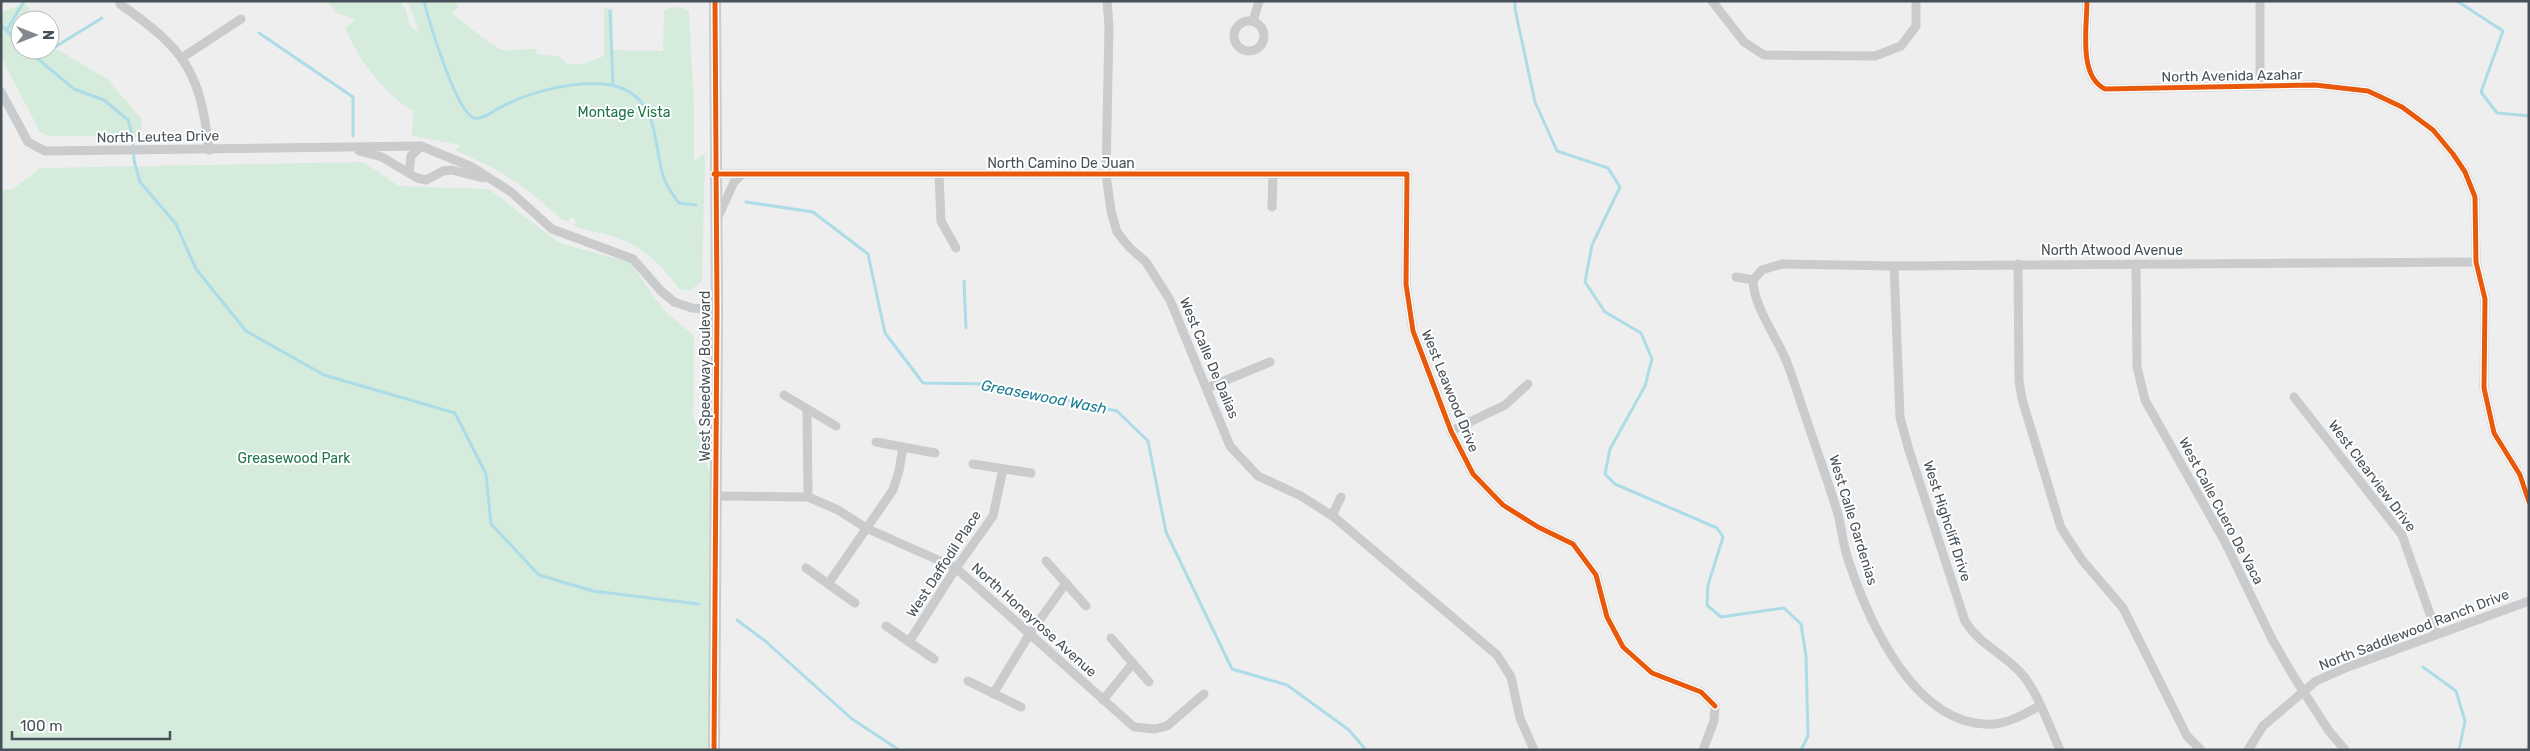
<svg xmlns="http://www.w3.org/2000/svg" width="2530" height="751" viewBox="0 0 2530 751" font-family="Rubik,sans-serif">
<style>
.green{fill:#d5ecdd}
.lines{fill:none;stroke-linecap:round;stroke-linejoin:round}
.stream{stroke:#acdce7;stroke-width:3}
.minor{stroke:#c9cbcd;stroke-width:9}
.secondary{stroke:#cacbce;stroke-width:12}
.cycleway-casing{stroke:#fff;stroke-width:8}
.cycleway{stroke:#e8590c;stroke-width:5}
.labels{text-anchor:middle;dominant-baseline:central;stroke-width:4;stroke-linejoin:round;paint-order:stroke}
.street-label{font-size:14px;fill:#475159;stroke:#fff}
.park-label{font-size:14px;fill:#1e7547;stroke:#fff}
.water-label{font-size:15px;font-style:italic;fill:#177e95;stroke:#fff}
</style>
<rect width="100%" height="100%" fill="#efeeee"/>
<!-- green -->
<g class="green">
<path d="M327,1h74l5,9 4,17 9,5 -11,-31h47l4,6 -8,6 40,31 6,2v2c12,6 27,-1 40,1l-1,5 22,2 10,8h14l22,-8v-48l9,1 -1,41 51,1 1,-40c6,-5 18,-5 25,0l5,93v57l10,-7 1,4 -3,123 -12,10 -11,-2c-18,-25 -36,-43 -67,-53 -12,-4 -25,-5 -38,-10l2,-5 -5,-4 -2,4 -7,-1 -32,-28 -31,-21 -44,-21 5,-5 -48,-9 1,-25c-30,-18 -52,-49 -67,-80v-4l7,-5 1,-3 -18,-6z"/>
<polygon points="26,3 36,20 20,20 20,50 50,50 50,45 107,79 142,119 141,137 50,136 40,132 1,57 1,12"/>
<polygon points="363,162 399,186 489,189 559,243 630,262 662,308 694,336 693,415 716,496 714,750 1,750 1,190 12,190 40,168"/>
</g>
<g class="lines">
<!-- stream -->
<g class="stream">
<path d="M424,1c5,20 32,111 50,117 10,2 20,-8 27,-11 33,-17 103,-37 134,-11 25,21 19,58 30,85 3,8 9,15 14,22l17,2"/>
<polyline points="1515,1 1515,9 1535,102 1557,151 1608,168 1620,187 1592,245 1585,282 1605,312 1641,333 1652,359 1645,386 1610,449 1605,474 1615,484 1717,528 1723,537 1708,585 1707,605 1721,617 1784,608 1801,624 1806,656 1808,736 1801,750"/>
<polyline points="2457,1 2503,31 2481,92 2497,113 2529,116"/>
<polyline points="610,11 613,85"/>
<polyline points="1,25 20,44"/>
<polyline points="7,30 24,1"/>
<polyline points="259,33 353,97 353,136"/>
<polyline points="27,50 74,89 104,100 128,120 133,138 134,160 140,182 176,224 196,269 246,331 324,375 455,413 486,474 491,524 539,575 593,591 699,604"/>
<polyline points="50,50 102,18"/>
<polyline points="36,58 49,50"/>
<polyline points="746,202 813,212 868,254 885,333 923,383 988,384 1117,411 1148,441 1166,532 1232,669 1287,685 1349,730 1366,750"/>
<polyline points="964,281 966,328"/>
<polyline points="737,620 764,640 852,719 899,750"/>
<polyline points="2423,667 2456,691 2465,721 2459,750"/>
</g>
<!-- minor -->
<g class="minor">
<polyline points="1107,1 1109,26 1106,174 1111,211 1117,232 1129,247 1146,262 1170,300 1230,446 1258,476 1301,496 1334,517 1497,655 1511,677 1520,718 1534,750"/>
<polyline points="1712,1 1744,42 1764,55 1875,56 1901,46 1916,26 1916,1"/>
<path d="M2087,1c0,26 -9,75 18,88l210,-4 53,6 34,16 31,23 20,24 12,18 10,25 1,65 9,37 -1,89 10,45 26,42 9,27"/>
<path d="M120,4c65,46 80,66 89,146"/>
<polyline points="1253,21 1259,1"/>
<circle cx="1249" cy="36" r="15"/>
<polyline points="183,57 241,19"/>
<polyline points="2260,86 2260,1"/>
<polyline points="1,92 28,142 45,151 421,146 472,167 511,192 552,229 633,259 661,291 674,302 692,308 717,310"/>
<polyline points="359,151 382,157 417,178 426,180 443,171 452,170 483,178"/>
<polyline points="409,173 411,156 421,146"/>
<polyline points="714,174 1407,174 1406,284 1413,331 1451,431 1473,474 1503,505 1538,527 1573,544 1596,575 1607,617 1623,647 1652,673 1701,692 1715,706"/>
<polyline points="939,174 941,221 956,248"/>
<polyline points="1272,207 1273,175"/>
<polyline points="719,215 734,182 742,174"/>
<polyline points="2018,264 2019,381 2022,399 2061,528 2082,560 2123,608 2187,736 2201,750"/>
<polyline points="2136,264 2137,367 2145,400 2225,542 2272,639 2294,677 2329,731 2345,750"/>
<path d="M1894,266l6,151 8,30 57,174c14,23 36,31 54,50 18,18 30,55 41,79"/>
<polyline points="1736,277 1753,280"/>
<polyline points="1753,280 1762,270 1782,264 1894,266 2476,262"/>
<path d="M1753,280c0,25 23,56 33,80 8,20 14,41 21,61 10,30 21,60 30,90 5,15 5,32 11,48 20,61 67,170 146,165 17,-2 31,-10 45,-18"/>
<polyline points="1207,388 1270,362"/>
<polyline points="784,395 836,426"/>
<polyline points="2294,397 2402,535 2437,634"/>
<polyline points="807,409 808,497"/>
<polyline points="1451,431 1505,405 1528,384"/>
<polyline points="876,442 935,453"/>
<polyline points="973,464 1031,473"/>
<polyline points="716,496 808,497 838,510 866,528 956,568 1134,727 1155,729 1167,726 1204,694"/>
<polyline points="1332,516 1341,497"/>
<polyline points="1046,561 1086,606"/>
<polyline points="806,568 855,603"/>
<polyline points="828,584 893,490 899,471 903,447"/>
<polyline points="886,626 934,659"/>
<polyline points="1111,638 1149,682"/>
<polyline points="909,642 956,568 993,516 1003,469"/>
<polyline points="968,681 1021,707"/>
<polyline points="993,694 1029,635 1066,583"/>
<polyline points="1103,700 1133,663"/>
<polyline points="1703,750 1714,721 1715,706"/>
<polyline points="2248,750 2263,726 2316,681 2348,667 2529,601"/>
</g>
<!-- secondary -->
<polyline class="secondary" points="714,750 717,310 715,1"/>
<!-- cycleway casing -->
<g class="cycleway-casing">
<g id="cycleway">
<path d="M2087,1c0,26 -9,75 18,88l210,-4 53,6 34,16 31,23 20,24 12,18 10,25 1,65 9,37 -1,89 10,45 26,42 9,27"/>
<polyline points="714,174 1407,174 1406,284 1413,331 1451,431 1473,474 1503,505 1538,527 1573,544 1596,575 1607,617 1623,647 1652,673 1701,692 1715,706"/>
<polyline points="714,750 717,310 715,1"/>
</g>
</g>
<!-- cycleway -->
<use href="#cycleway" class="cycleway"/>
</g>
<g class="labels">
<!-- street labels -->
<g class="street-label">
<text transform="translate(2232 76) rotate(-1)">North Avenida Azahar</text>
<text transform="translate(158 137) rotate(-1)">North Leutea Drive</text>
<text x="1061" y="163">North Camino De Juan</text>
<text x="2112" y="250">North Atwood Avenue</text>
<text transform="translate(1209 358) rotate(67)">West Calle De Dalias</text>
<text transform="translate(705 376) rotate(-90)">West Speedway Boulevard</text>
<text transform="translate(1450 391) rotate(68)">West Leawood Drive</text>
<text transform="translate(2372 476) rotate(53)">West Clearview Drive</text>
<text transform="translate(2221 511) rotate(62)">West Calle Cuero De Vaca</text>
<text transform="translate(1853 520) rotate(73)">West Calle Gardenias</text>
<text transform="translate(1947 521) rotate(72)">West Highcliff Drive</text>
<text transform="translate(944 564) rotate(-57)">West Daffodil Place</text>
<text transform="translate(1034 620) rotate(42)">North Honeyrose Avenue</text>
<text transform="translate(2414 630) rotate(-21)">North Saddlewood Ranch Drive</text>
</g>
<!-- park labels -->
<g class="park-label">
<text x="624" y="112">Montage Vista</text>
<text x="294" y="458">Greasewood Park</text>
</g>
<!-- water labels -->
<g class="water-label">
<text transform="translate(1044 397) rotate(11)">Greasewood Wash</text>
</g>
</g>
<!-- border -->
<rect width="2530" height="751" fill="none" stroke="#475159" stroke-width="5"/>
<!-- north arrow -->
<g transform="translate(35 35) rotate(90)"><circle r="24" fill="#ffffff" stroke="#b5b9bd"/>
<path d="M0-4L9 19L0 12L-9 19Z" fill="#82888d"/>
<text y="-8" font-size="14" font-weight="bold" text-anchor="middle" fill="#475159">N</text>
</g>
<!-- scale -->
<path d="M12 731v8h158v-8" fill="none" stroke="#475159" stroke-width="2.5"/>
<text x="20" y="731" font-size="15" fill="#475159" stroke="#ffffff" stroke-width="4" paint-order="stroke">100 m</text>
</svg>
